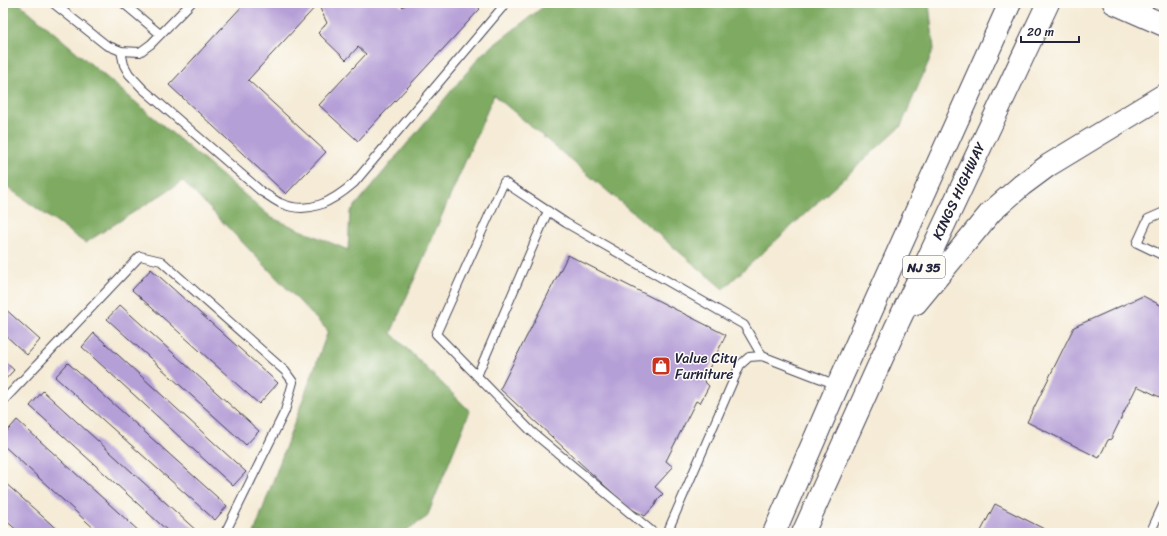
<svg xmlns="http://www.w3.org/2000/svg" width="1167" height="536" viewBox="0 0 1167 536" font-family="Sriracha,sans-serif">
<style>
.forest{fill:#7eaa62;stroke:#50664e}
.building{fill:#b59fd7}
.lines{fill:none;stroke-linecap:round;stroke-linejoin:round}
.lane-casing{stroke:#424052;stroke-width:10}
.secondary-casing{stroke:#424052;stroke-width:24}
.primary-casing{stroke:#424052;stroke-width:24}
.lane{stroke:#fff;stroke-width:8}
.secondary{stroke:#fff;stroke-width:22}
.primary{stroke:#fff;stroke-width:22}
.labels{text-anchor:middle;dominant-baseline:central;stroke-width:3;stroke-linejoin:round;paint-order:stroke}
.shield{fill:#fdfcf7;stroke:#646373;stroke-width:1}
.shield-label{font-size:13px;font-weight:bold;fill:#22223b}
.street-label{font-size:14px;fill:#22223b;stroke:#fdfcf7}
.poi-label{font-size:14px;fill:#22223b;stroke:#fdfcf7;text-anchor:start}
</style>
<rect width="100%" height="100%" fill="#fdfcf7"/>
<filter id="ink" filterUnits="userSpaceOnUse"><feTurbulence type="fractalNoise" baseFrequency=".025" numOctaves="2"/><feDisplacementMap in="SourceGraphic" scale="8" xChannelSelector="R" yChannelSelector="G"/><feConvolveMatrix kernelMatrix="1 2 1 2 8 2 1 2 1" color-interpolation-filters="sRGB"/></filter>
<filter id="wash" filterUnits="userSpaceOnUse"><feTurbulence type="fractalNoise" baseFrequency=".012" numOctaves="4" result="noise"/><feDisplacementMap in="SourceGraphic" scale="16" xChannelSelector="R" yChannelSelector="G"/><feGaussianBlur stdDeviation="0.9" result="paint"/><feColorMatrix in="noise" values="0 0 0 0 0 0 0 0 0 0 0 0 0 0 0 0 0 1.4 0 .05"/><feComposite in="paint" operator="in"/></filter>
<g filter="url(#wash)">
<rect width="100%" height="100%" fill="#f5ebd6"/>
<!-- forest -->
<polygon class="forest" points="3,3 19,3 272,218 348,250 350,212 482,54 548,3 929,3 934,49 901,126 723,289 494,95 391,333 470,411 427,517 402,533 254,533 328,331 183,181 85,243 3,184"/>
<g id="blocks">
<!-- building -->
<g class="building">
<polygon points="245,3 398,3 402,7 408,3 473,3 480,9 358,141 319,105 366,54 358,47 346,60 318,33 327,23 318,4 248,80 326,152 286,194 169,85"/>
<polygon points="568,255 726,335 703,380 709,386 700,403 696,401 666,461 673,467 655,487 663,494 658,499 655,505 645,516 629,508 500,389"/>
<polygon points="151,269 278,383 259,404 132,290"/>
<polygon points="1143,296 1164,307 1164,399 1137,386 1111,439 1108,440 1099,458 1027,422 1074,327"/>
<polygon points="120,305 259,431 246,445 107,319"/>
<polygon points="3,307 40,340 27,355 3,333"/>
<polygon points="94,333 246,472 233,486 82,347"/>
<polygon points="3,360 14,370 3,382"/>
<polygon points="68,363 227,506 215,520 55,377"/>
<polygon points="43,391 199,533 170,533 30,406"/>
<polygon points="17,420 141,533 99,533 3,445 3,436"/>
<polygon points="3,481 61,533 20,533 3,518"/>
<polygon points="995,504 1052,533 980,533"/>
</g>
</g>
</g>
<g filter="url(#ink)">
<use href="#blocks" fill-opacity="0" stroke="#424052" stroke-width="1"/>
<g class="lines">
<!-- lane casing -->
<g class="lane-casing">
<g id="lane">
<polyline points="53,3 106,45 121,51 140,52 151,44 191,3"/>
<polyline points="123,3 160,34"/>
<path d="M121,51l3,14 5,9 14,15 119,103c6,3 12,8 18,11 29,13 53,-2 74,-20l152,-180"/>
<polyline points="1164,212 1148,219 1137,243 1164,256"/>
<polyline points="477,376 548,211"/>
<polyline points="3,401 140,256 161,261 285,371 293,382 285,411 225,533"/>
<polyline points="654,533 531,431 436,334 504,182 566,223 744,325 762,356"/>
<polyline points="667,533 740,365 749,357 762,356 837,385"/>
<polyline points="1150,533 1164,503"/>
</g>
</g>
<!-- secondary casing -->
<g class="secondary-casing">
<polyline id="secondary" points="1114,3 1164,25"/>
</g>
<!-- primary casing -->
<g class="primary-casing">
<g id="primary">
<polyline points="916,303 991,212 1022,185 1049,165 1164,95"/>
<polyline points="774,533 838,385 1010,3"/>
<polyline points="803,533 896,327 1048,3"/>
</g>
</g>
<!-- lane -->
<use href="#lane" class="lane"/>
<!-- secondary -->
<use href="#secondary" class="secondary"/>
<!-- primary -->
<use href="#primary" class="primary"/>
</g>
</g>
<!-- icons -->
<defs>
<g id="shop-square" transform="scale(1)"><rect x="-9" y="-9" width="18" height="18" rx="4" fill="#c8321e" stroke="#fdfcf7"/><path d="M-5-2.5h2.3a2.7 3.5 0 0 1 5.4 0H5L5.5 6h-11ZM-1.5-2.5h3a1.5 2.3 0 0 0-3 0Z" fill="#fff"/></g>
</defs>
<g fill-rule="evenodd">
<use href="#shop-square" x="661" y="366"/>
</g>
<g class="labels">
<!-- shield labels -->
<rect class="shield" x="903" y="256" width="42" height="22" rx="3"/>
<g class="shield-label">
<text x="924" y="267">NJ 35</text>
</g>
<!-- street labels -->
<g class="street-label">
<text transform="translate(959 191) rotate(-65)">KINGS HIGHWAY</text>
</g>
<!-- poi labels -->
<g class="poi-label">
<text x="675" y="358">Value City<tspan x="675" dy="16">Furniture</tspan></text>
</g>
</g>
<!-- margin -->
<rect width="1167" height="536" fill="none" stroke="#fdfcf7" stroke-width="16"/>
<!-- scale -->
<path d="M1021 36v6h58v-6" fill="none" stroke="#22223b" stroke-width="2"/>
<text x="1027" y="36" font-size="12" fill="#22223b" stroke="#fdfcf7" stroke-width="3" paint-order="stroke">20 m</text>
</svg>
